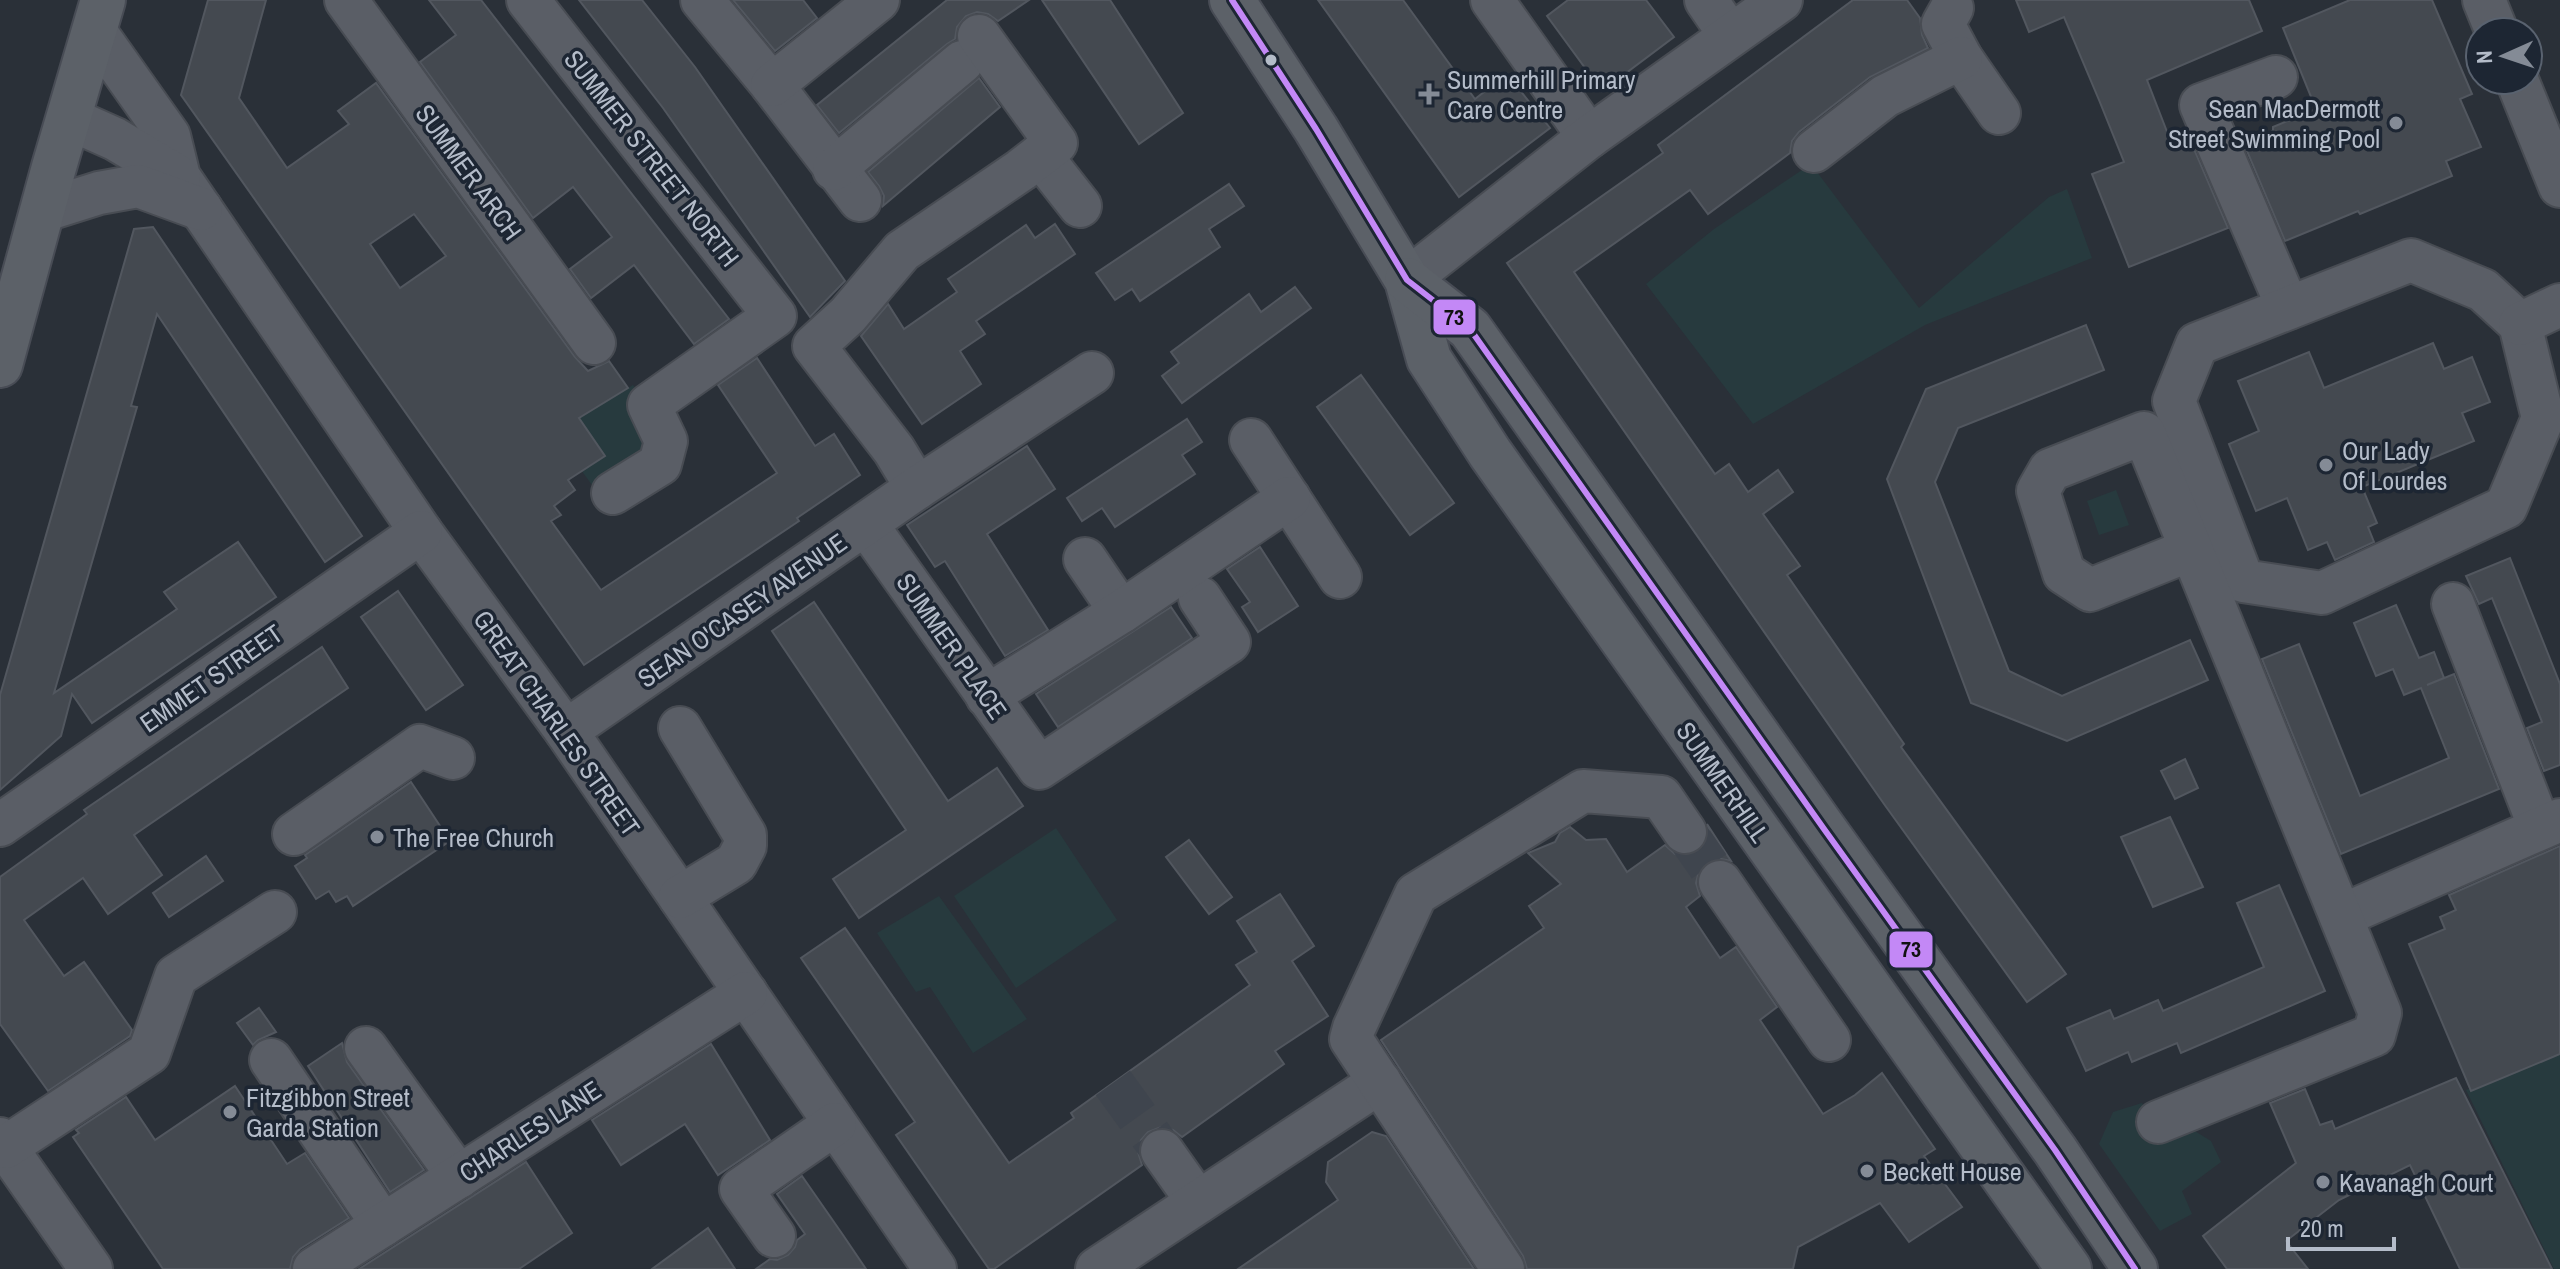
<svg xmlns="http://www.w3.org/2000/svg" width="2560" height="1269" viewBox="0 0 2560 1269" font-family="'Archivo Narrow',sans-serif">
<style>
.green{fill:#273a3e}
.building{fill:#444950;stroke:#52575f;stroke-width:2;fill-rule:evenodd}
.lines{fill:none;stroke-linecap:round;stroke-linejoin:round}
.minor-tunnel{stroke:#3f454e;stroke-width:42;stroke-dasharray:42 21;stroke-linecap:butt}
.minor-casing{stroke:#484c53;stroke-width:46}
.major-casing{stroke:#484c55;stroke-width:48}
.minor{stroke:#5a5e66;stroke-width:42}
.major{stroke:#5c6168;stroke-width:44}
.bus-1-casing{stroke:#1d2633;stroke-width:12}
.bus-1{stroke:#c388f6;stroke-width:6}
.bus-dot{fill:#b4bcc9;stroke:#1d2633;stroke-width:3}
.poi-dot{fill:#848b96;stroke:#1d2633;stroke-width:3}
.labels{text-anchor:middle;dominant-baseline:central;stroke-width:7;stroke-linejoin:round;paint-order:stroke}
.poi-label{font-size:26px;fill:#b4bcc9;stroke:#1d2633;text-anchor:start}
.street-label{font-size:26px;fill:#b4bcc9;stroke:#1d2633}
.line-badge{stroke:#1d2633;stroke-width:3}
.pale-badge-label{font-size:22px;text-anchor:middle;font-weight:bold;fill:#111}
</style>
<rect width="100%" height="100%" fill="#2a3038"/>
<!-- green -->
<g class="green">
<polygon points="1811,164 1919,308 2049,197 2067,189 2092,258 1925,325 1753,424 1646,284 1714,229"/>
<polygon points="633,385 643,397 648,454 595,489 562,444 568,425"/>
<polygon points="2116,490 2129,525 2099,535 2087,501"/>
<polygon points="1056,828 1117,920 1016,988 954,896"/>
<polygon points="939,896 1027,1019 973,1053 930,987 916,992 877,933"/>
<polygon points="2560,1052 2560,1269 2554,1269 2466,1090"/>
<polygon points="2142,1103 2161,1135 2193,1130 2211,1141 2221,1162 2182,1191 2192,1214 2160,1231 2099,1144 2113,1112"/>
</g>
<!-- building -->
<g class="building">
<path d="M208,0h58l-27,98 48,70 62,-44 -11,-13 38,-28 199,274 13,14 21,-10 19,27 -49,30 26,38 -37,24 7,10 -21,16 7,9 -10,6 50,69 176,-117 -59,-88 39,-27 58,88 19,-12 26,41 -63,43 2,3 -215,144 -403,-570zM414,214l32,42 -46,32 -30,-44z"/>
<polygon points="429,0 481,0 729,319 694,344 634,265 591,298 570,269 612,237 573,187 533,218 420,62 456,35"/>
<polygon points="579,0 642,0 695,67 845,281 810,317 663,108"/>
<polygon points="733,0 803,0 817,18 775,51"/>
<polygon points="947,0 1029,0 998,21 988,14 977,12 966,16 957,27 955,39 947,44 839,133 817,105"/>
<polygon points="1042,0 1110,0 1183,113 1139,144"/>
<polygon points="1318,0 1403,0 1475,99 1507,74 1550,128 1459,197"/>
<polygon points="1568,0 1646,0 1674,37 1602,91 1547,16"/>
<polygon points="1853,0 1907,0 1920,18 1922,35 1928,48 1870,77 1799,132 1792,141 1790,153 1708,214 1690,190 1574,272 1715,474 1729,464 1748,492 1778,470 1793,492 1763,514 1800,566 1787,575 1904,744 1901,747 2066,974 2027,1002 1884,804 1507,263 1663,153 1658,145"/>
<polygon points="2016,0 2249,0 2262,31 2147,80 2171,142 2188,135 2228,228 2129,267 2092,174 2124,162 2099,100 2064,17 2029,32"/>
<polygon points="2350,0 2432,0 2472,94 2460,99 2481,147 2446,161 2452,176 2360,214 2358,211 2285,241 2244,144 2273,131 2273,127 2316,109 2283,28"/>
<polygon points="979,78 1000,107 883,206 884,196 879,186 868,172"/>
<polygon points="1229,184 1244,206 1209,229 1220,247 1140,301 1132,289 1115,300 1096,273"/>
<polygon points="1055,224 1075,254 976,321 985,334 960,351 981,384 922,424 861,336 888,304 904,329 957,292 948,279 967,266 1026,225 1035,238"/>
<polygon points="153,227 362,536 325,562 157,314 131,406 137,407 54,693 177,609 164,592 238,542 276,597 92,723 72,694 61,736 0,790 0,695 134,229"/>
<polygon points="1295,287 1311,308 1182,403 1162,376 1179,363 1171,352 1249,294 1261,312"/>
<polygon points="2086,325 2104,370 1958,428 1935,482 2009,671 2062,696 2190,640 2208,680 2067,741 1971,703 1887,479 1926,389"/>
<polygon points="2433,343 2444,369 2472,357 2490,402 2462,413 2474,441 2362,487 2377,523 2368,527 2374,542 2335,560 2327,542 2308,550 2287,498 2256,511 2229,444 2259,431 2238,381 2309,352 2324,388"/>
<polygon points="1361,375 1454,503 1410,535 1317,407"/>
<polygon points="1187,419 1202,442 1182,455 1195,474 1115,527 1102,508 1082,521 1067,498"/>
<polygon points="1027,446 1055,489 987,534 1048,630 1005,656 945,561 935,567 907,525"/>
<polygon points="1260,547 1298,606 1258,632 1242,607 1250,602 1227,569"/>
<polygon points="2510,558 2560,684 2560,765 2544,771 2527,728 2542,722 2492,598 2479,604 2466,576"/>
<polygon points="398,591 463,685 426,710 361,617"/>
<polygon points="814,602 948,801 997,768 1023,806 859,918 833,879 906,830 772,631"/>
<polygon points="2396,605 2419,658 2434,652 2444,678 2427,685 2454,674 2499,789 2341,854 2262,659 2299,644 2360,796 2449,758 2421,688 2404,695 2393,669 2376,676 2354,623"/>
<polygon points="1171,607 1192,638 1058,727 1036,694"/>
<polygon points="322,647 348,688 134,835 162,875 108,914 83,878 24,920 64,976 84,962 132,1030 130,1036 48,1091 0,1024 0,877 87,814 84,810"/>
<polygon points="2185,759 2198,788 2175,799 2161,771"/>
<polygon points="411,782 450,841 353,906 347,896 336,902 329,891 316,899 295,866 307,858 305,855"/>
<polygon points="2170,817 2203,887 2153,907 2121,837"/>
<polygon points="1707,824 1731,861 1717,858 1706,863 1699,871 1696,883 1700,896 1686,907 1720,958 1736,947 1777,1007 1760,1020 1823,1114 1855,1095 1882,1073 1935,1149 1924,1156 1962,1207 1909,1242 1880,1203 1798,1247 1793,1269 1527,1269 1523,1256 1381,1040 1544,928 1529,906 1561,884 1528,853 1555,842 1560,833 1570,827 1586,840 1606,839 1627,872 1665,845 1675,854 1688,856 1698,852 1707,842 1709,831"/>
<polygon points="1189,840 1232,897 1209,914 1166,857"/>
<polygon points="2560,846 2560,1054 2471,1091 2409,944 2445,929 2440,917 2456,910 2449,895"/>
<polygon points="206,856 223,881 169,917 153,893"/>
<polygon points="2279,885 2325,991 2181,1053 2177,1043 2132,1062 2128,1052 2086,1071 2067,1028 2110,1010 2114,1019 2158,1000 2163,1011 2264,967 2237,903"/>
<polygon points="1280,894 1314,946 1292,961 1328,1016 1275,1051 1284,1064 1182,1137 1173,1130 1161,1127 1148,1132 1141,1140 1138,1152 1142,1165 994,1269 989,1269 896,1135 915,1122 801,958 845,928 1009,1163 1074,1118 1071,1113 1250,985 1236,965 1257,952 1237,921"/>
<polygon points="259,1008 276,1032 258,1040 253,1045 237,1023"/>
<polygon points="342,1043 347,1062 424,1170 390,1192 308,1066"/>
<polygon points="711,1044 770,1140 718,1175 685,1124 621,1165 592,1120"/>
<polygon points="2456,1078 2552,1269 2460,1269 2410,1165 2339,1200 2286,1241 2308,1269 2227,1269 2203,1236 2296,1163 2270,1103 2305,1089 2320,1125 2332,1121 2335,1129"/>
<polygon points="235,1086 287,1164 305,1153 349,1218 300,1249 293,1257 290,1269 163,1269 73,1137 79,1133 76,1130 126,1097 155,1140"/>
<polygon points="1372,1132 1386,1136 1474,1269 1238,1269 1338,1200 1326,1182 1328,1162"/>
<polygon points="526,1162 572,1233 519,1269 359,1269"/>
<polygon points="802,1176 843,1235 866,1269 756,1269 770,1259 777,1260 788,1255 795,1247 797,1240 805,1234 777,1194"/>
<polygon points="708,1228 735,1269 652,1269"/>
</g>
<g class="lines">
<!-- minor-tunnel -->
<g class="minor-tunnel">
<polyline points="1685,832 1720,882"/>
<polyline points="1113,1083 1162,1151"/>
</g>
<!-- minor casing -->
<g class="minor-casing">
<g id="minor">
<polyline points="346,0 594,343"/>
<polyline points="528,0 775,316 649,405 666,441 660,464 613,493"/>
<polyline points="702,0 772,85 860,200"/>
<polyline points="1492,0 1589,137"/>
<polyline points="1706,0 1730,35"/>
<polyline points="2484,0 2497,32"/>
<polyline points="1952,8 1943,24 1961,58 1999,113"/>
<polyline points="94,30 169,136 179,177 421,532 566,731 935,1269"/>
<polyline points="2276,77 2201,105 2288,308"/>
<polyline points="2517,80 2560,186"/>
<polyline points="772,85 878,0"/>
<polyline points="68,118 115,139 179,177"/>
<polyline points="1814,151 1885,96 1961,58"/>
<polyline points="1040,155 1080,206"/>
<polyline points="834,169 962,62"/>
<polyline points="42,211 99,193 138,186 201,209"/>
<polygon points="2411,260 2483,290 2520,324 2543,418 2506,507 2322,593 2243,581 2174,401 2197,344"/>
<polyline points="1407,280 1589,137 1781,0"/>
<polyline points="2520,324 2560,305"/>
<polyline points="1251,440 1340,577"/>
<polyline points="917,488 894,450 814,346 848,315 902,251 1021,170 1056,143 979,36"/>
<polyline points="866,524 1039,768 1229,642 1200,598"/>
<polyline points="1085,559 1121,612"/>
<polyline points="2453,604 2540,828"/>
<polyline points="987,696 1121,612 1289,498"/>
<polyline points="680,728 745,835 745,846 736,863 680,897"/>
<polyline points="566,731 917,488 1092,373"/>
<polyline points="0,825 421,532"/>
<polyline points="294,834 420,746 453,758"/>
<polyline points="1720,882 1829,1040"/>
<polyline points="2341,916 2560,820"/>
<polyline points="366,1048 459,1177"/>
<polyline points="271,1060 383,1225"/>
<polyline points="2158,1122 2374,1035 2380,1013 2144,433 2050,470 2038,491 2064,573 2090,590 2190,550"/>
<polyline points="0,1139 91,1269"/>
<polyline points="6,1147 149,1053 176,976 275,912"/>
<polyline points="1162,1151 1198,1202"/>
<polyline points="774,1236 741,1189 835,1124"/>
<polyline points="314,1269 746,993"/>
<polyline points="1097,1269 1380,1082"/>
<polyline points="1503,1269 1351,1039 1354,1028 1416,894 1583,791 1661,797 1685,832"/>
</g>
</g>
<!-- major casing -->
<g class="major-casing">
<g id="major">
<polyline points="1232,0 1316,129 1407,280 1429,359 1490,453 2069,1269"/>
<polyline points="1407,280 1470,329 1824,829 2055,1150 2135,1269"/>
<polyline points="0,365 54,167 103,0"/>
</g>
</g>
<!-- minor -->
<use href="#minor" class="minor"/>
<!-- major -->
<use href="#major" class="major"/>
<!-- bus-1 casing -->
<g class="bus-1-casing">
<polyline id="bus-1" points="1232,0 1316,129 1407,280 1470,329 1824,829 2055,1150 2135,1269"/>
</g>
<!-- bus-1 -->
<use href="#bus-1" class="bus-1"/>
</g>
<!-- markers -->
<circle class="bus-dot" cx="1271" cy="60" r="7"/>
<g class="poi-dot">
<path d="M1425 82h8v8h8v8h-8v8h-8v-8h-8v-8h8z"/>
<circle cx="2396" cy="123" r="8"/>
<circle cx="2326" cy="465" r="8"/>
<circle cx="377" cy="837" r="8"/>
<circle cx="230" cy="1112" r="8"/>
<circle cx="1867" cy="1171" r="8"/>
<circle cx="2323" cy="1182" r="8"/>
</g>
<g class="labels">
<!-- poi labels -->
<g class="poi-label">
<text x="1447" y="79">Summerhill Primary<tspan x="1447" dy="30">Care Centre</tspan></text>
<text x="2380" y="108" text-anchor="end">Sean MacDermott<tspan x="2380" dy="30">Street Swimming Pool</tspan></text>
<text x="2342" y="450">Our Lady<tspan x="2342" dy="30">Of Lourdes</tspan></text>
<text x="393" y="837">The Free Church</text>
<text x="246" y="1097">Fitzgibbon Street<tspan x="246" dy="30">Garda Station</tspan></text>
<text x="1883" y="1171">Beckett House</text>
<text x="2339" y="1182">Kavanagh Court</text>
</g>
<!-- street labels -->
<g class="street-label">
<text transform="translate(652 158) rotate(52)">SUMMER STREET NORTH</text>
<text transform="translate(469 172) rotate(54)">SUMMER ARCH</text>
<text transform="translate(742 610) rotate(-35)">SEAN O'CASEY AVENUE</text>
<text transform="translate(952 646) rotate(55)">SUMMER PLACE</text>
<text transform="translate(211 678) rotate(-35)">EMMET STREET</text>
<text transform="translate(557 723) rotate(55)">GREAT CHARLES STREET</text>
<text transform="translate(1723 782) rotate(55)">SUMMERHILL</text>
<text transform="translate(530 1131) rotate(-33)">CHARLES LANE</text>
</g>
</g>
<g class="line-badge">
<rect x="1432" y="298" width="45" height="38" rx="8" fill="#c388f6"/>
<rect x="1888" y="930" width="46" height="39" rx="8" fill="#c388f6"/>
</g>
<g class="pale-badge-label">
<text x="1454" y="325">73</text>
<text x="1911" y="957">73</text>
</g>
<!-- north arrow -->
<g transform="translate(2504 56) rotate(267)"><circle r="38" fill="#1d2633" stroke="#59626f" stroke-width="2"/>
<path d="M0-6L14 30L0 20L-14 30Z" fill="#848b96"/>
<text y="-12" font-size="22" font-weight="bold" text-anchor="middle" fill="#b4bcc9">N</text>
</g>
<!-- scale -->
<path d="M2288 1237v12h106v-12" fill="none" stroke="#b4bcc9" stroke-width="4"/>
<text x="2300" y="1237" font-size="24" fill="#b4bcc9" stroke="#1d2633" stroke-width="6" paint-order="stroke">20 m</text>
</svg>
